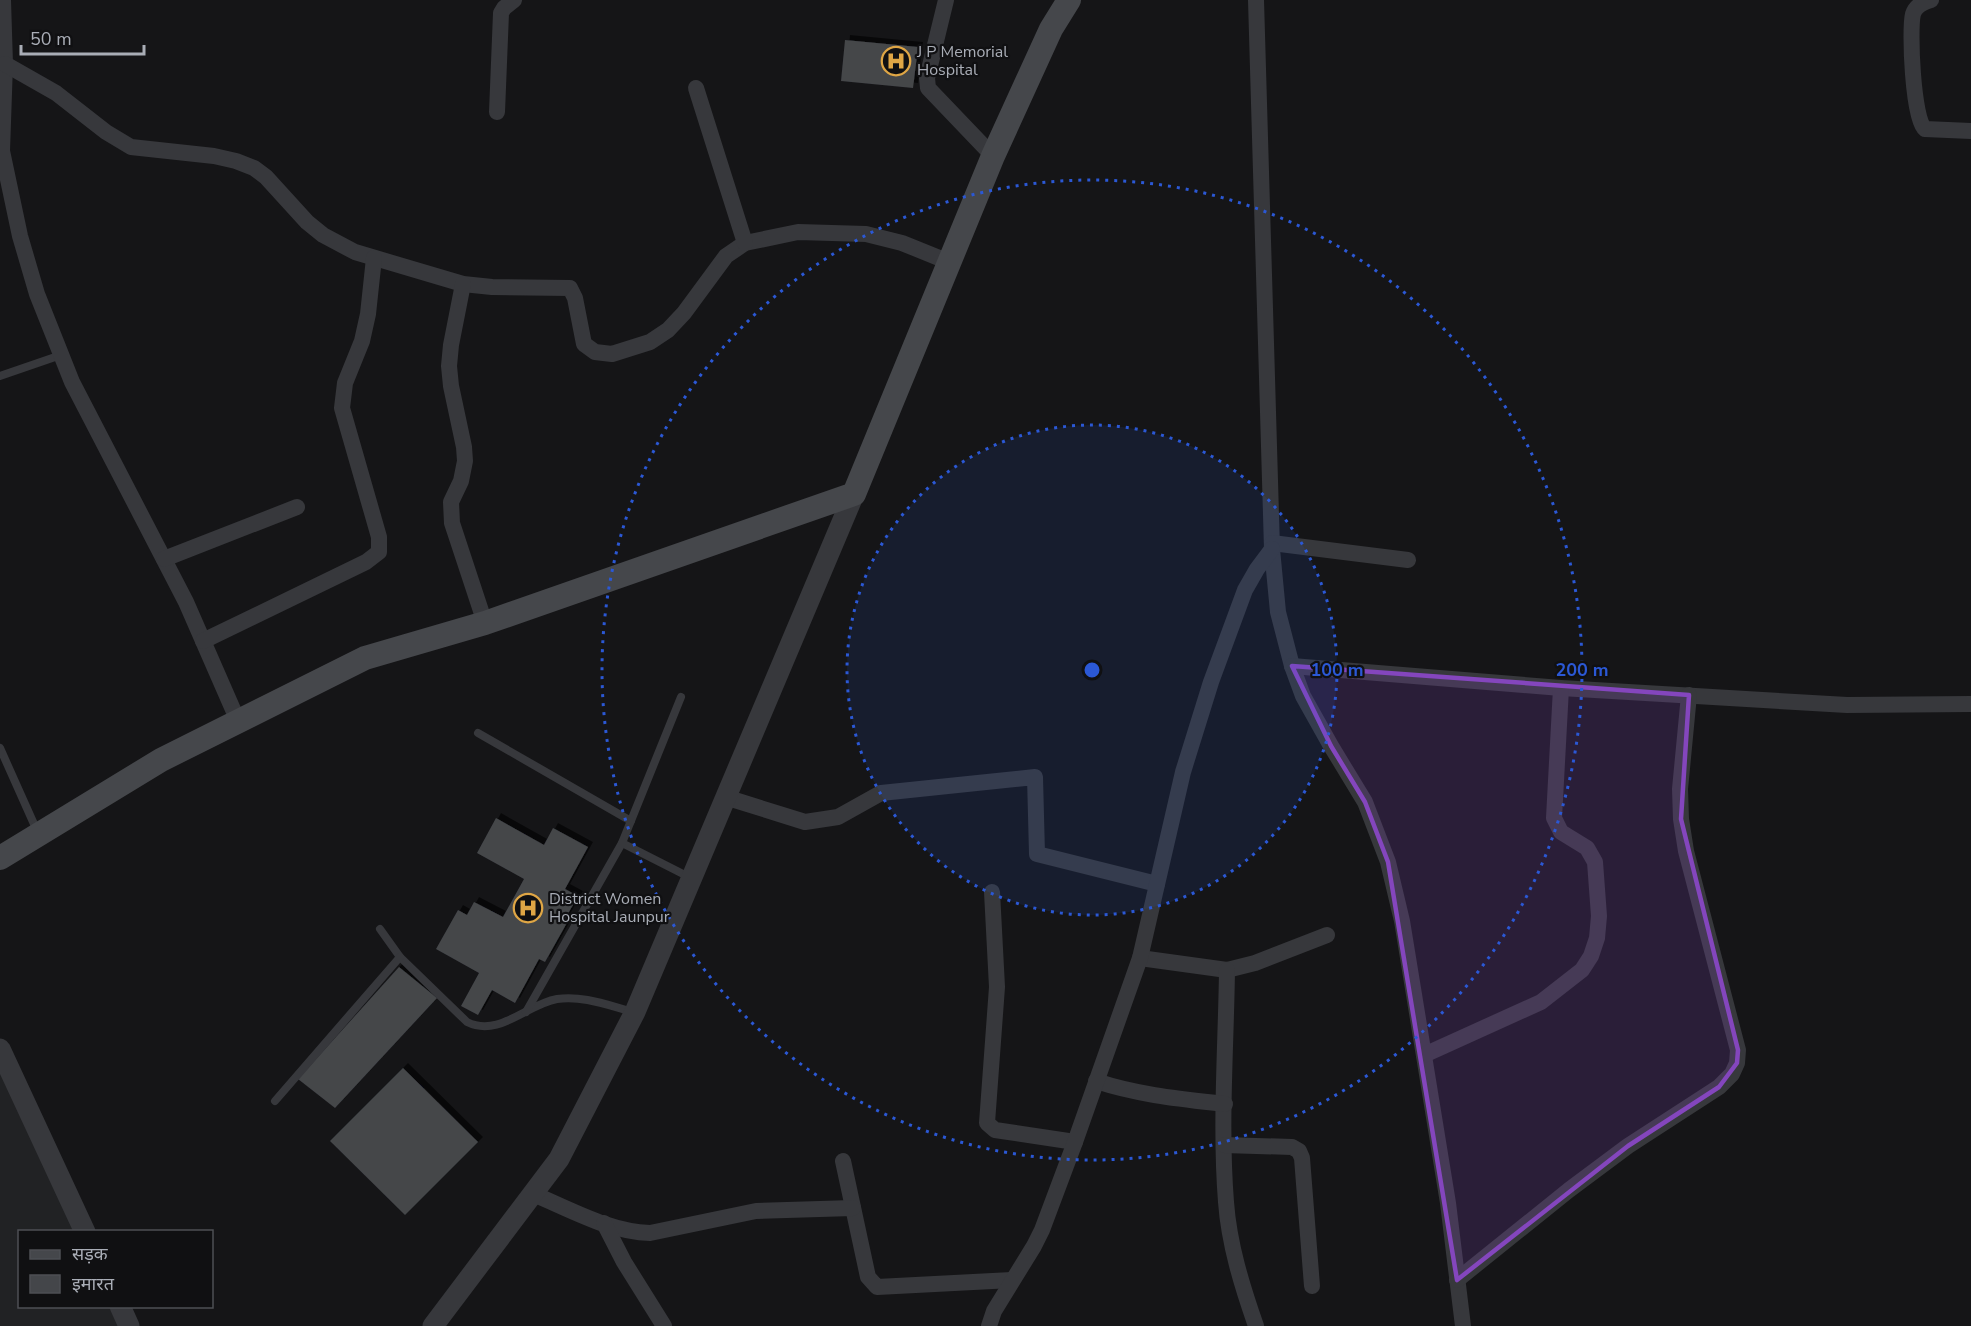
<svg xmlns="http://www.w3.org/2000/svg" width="1971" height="1326" viewBox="0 0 1971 1326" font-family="'Nunito Sans','Noto Sans Devanagari',sans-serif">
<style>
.built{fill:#212224}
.building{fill:#44464a;filter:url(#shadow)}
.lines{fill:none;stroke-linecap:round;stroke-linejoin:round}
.service{stroke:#37383c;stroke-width:8}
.minor{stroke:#37383c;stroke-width:16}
.tertiary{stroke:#37383c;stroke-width:21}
.secondary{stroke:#45474b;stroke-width:24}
.marked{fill:#8446bd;fill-opacity:0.2;stroke:#8446bd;stroke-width:4.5;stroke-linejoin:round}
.ring{fill:none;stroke:#2b58d5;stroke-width:3;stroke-dasharray:3 6}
.labels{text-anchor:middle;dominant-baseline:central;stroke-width:4.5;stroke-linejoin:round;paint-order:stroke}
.poi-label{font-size:16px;fill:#a9adb6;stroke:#101012;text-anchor:start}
.centre{fill:#2b58d5;stroke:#101012;stroke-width:3}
.ring-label{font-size:18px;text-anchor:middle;font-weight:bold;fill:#2b58d5;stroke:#101012;stroke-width:4.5;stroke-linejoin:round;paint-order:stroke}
</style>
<defs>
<filter id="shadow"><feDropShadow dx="5" dy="-5" stdDeviation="0" flood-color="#0009"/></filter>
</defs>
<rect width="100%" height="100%" fill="#151517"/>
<!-- built -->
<polygon class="built" points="0,1072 74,1231 20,1232 20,1306 110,1307 119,1326 0,1326"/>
<!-- building -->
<g class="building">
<polygon points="845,40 918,47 913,88 841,81"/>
<polygon points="496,818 544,845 553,828 588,847 565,889 578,896 565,919 568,921 545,962 539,959 515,1003 492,990 478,1015 461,1006 479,973 436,949 458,910 467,915 474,902 503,917 524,879 477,853"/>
<polygon points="399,967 437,998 335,1108 298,1079"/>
<polygon points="403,1068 478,1142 405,1215 330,1141"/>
</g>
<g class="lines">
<!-- service -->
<g class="service">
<polyline points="0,376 61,355"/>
<polyline points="478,733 631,821"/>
<polyline points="0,748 38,833"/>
<polyline points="622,843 691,878"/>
<path d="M380,929l20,28 67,65c32,16 60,-18 90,-23 26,-4 53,7 77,13"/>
<polyline points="526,1012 622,843 681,697"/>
<polyline points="275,1101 400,957"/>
</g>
<!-- minor -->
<g class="minor">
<polyline points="3,0 5,64 2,151 20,236 37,294 72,382 186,602 238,721"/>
<polyline points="946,0 927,78 928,88 993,156"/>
<polyline points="1256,0 1272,549 1278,612 1292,666 1303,696 1331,746 1365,802 1388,862 1402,921 1448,1203 1463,1326"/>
<path d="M1931,0c-8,3 -15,5 -18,14 -4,15 0,107 12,115l46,2"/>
<polyline points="5,64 56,93 106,132 131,147 214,156 236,161 254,168 266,177 307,222 323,235 355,252 463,284 492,287 570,288 575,298 584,344 595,352 612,354 650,342 668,330 684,313 726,256 745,243 798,232 866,234 902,243 949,262"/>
<polyline points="696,88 745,243"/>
<polyline points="497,112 501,13 504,8 514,0"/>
<polyline points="463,284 451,345 449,366 451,386 464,447 465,461 461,481 451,502 452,523 485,623"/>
<polyline points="1272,543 1408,560"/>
<polyline points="164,559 297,507"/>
<polyline points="203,641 366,562 379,552 379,537 342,408 345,383 362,341 368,314 374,258"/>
<polyline points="1292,666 1561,688 1847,705 1971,704"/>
<polyline points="725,797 805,822 838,817 881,793 1035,777 1037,854 1157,884"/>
<polyline points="992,892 997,987 987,1123 995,1130 1075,1142"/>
<polyline points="1140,958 1227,970 1255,963 1327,935"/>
<path d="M1227,970c-1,77 -7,155 -1,232 3,42 16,84 30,124"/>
<polyline points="1424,1055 1541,1002 1582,970 1591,956 1597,938 1599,916 1595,862 1587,848 1561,832 1554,818 1561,688"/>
<path d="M1096,1081c42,14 85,18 129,23"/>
<polyline points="1224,1145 1292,1147 1299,1151 1302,1158 1312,1286"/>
<polyline points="843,1161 868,1277 877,1287 1012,1280"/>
<path d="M533,1194c37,15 76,38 117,39l106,-22 97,-3"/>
<polyline points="604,1223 624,1262 664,1326"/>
<polyline points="1457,1280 1569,1190 1628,1146 1719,1087 1732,1074 1737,1063 1738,1050 1686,851 1681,819 1680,789 1689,695"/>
<polyline points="989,1326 994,1311 1034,1246 1042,1230 1075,1142 1140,958 1183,772 1211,682 1245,590 1257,569 1272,549"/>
</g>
<!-- tertiary -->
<g class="tertiary">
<polyline points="0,1049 85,1232"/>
<polyline points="120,1306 129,1326"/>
<polyline points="433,1326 559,1159 635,1012 854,494"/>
</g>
<!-- secondary -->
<polyline class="secondary" points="0,858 161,760 365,658 485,623 854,494 993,156 1051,29 1069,0"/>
</g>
<!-- marked area -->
<path class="marked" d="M1292,666l397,29 -8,124 57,231 -1,13 -18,24 -91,59 -171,134 -69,-418 -23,-60 -34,-56z"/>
<!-- distance rings -->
<circle cx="1092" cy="670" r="245" fill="#2b58d5" fill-opacity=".12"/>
<g class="ring">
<circle cx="1092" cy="670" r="245"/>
<circle cx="1092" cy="670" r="490"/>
</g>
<!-- icons -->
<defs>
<g id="hospital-ring" transform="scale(1.5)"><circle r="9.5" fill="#101012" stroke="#dfa645" stroke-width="1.5"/><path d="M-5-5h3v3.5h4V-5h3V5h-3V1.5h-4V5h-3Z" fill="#dfa645"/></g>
</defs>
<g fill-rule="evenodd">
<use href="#hospital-ring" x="896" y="61"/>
<use href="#hospital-ring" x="528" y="908"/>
</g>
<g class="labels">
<!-- poi labels -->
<g class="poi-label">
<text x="917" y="52">J P Memorial<tspan x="917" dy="18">Hospital</tspan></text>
<text x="549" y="899">District Women<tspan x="549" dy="18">Hospital Jaunpur</tspan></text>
</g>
</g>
<circle cx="1092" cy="670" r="9" class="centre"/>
<g class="ring-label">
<text x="1337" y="676">100 m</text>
<text x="1582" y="676">200 m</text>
</g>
<!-- legend -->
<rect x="18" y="1230" width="195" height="78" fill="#101012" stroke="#4d4f54" stroke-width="1.5"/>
<rect x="30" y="1250" width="30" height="9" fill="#45474b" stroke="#4d4f54" stroke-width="1.5"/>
<text x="72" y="1260" font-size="18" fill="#a9adb6">सड़क</text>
<rect x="30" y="1275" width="30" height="18" fill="#44464a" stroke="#4d4f54" stroke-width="1.5"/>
<text x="72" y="1290" font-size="18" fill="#a9adb6">इमारत</text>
<!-- scale -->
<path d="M21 45v9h123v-9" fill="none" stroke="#a9adb6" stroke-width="3"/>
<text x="30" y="45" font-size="18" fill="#a9adb6" stroke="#101012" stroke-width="4.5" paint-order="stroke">50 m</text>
</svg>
